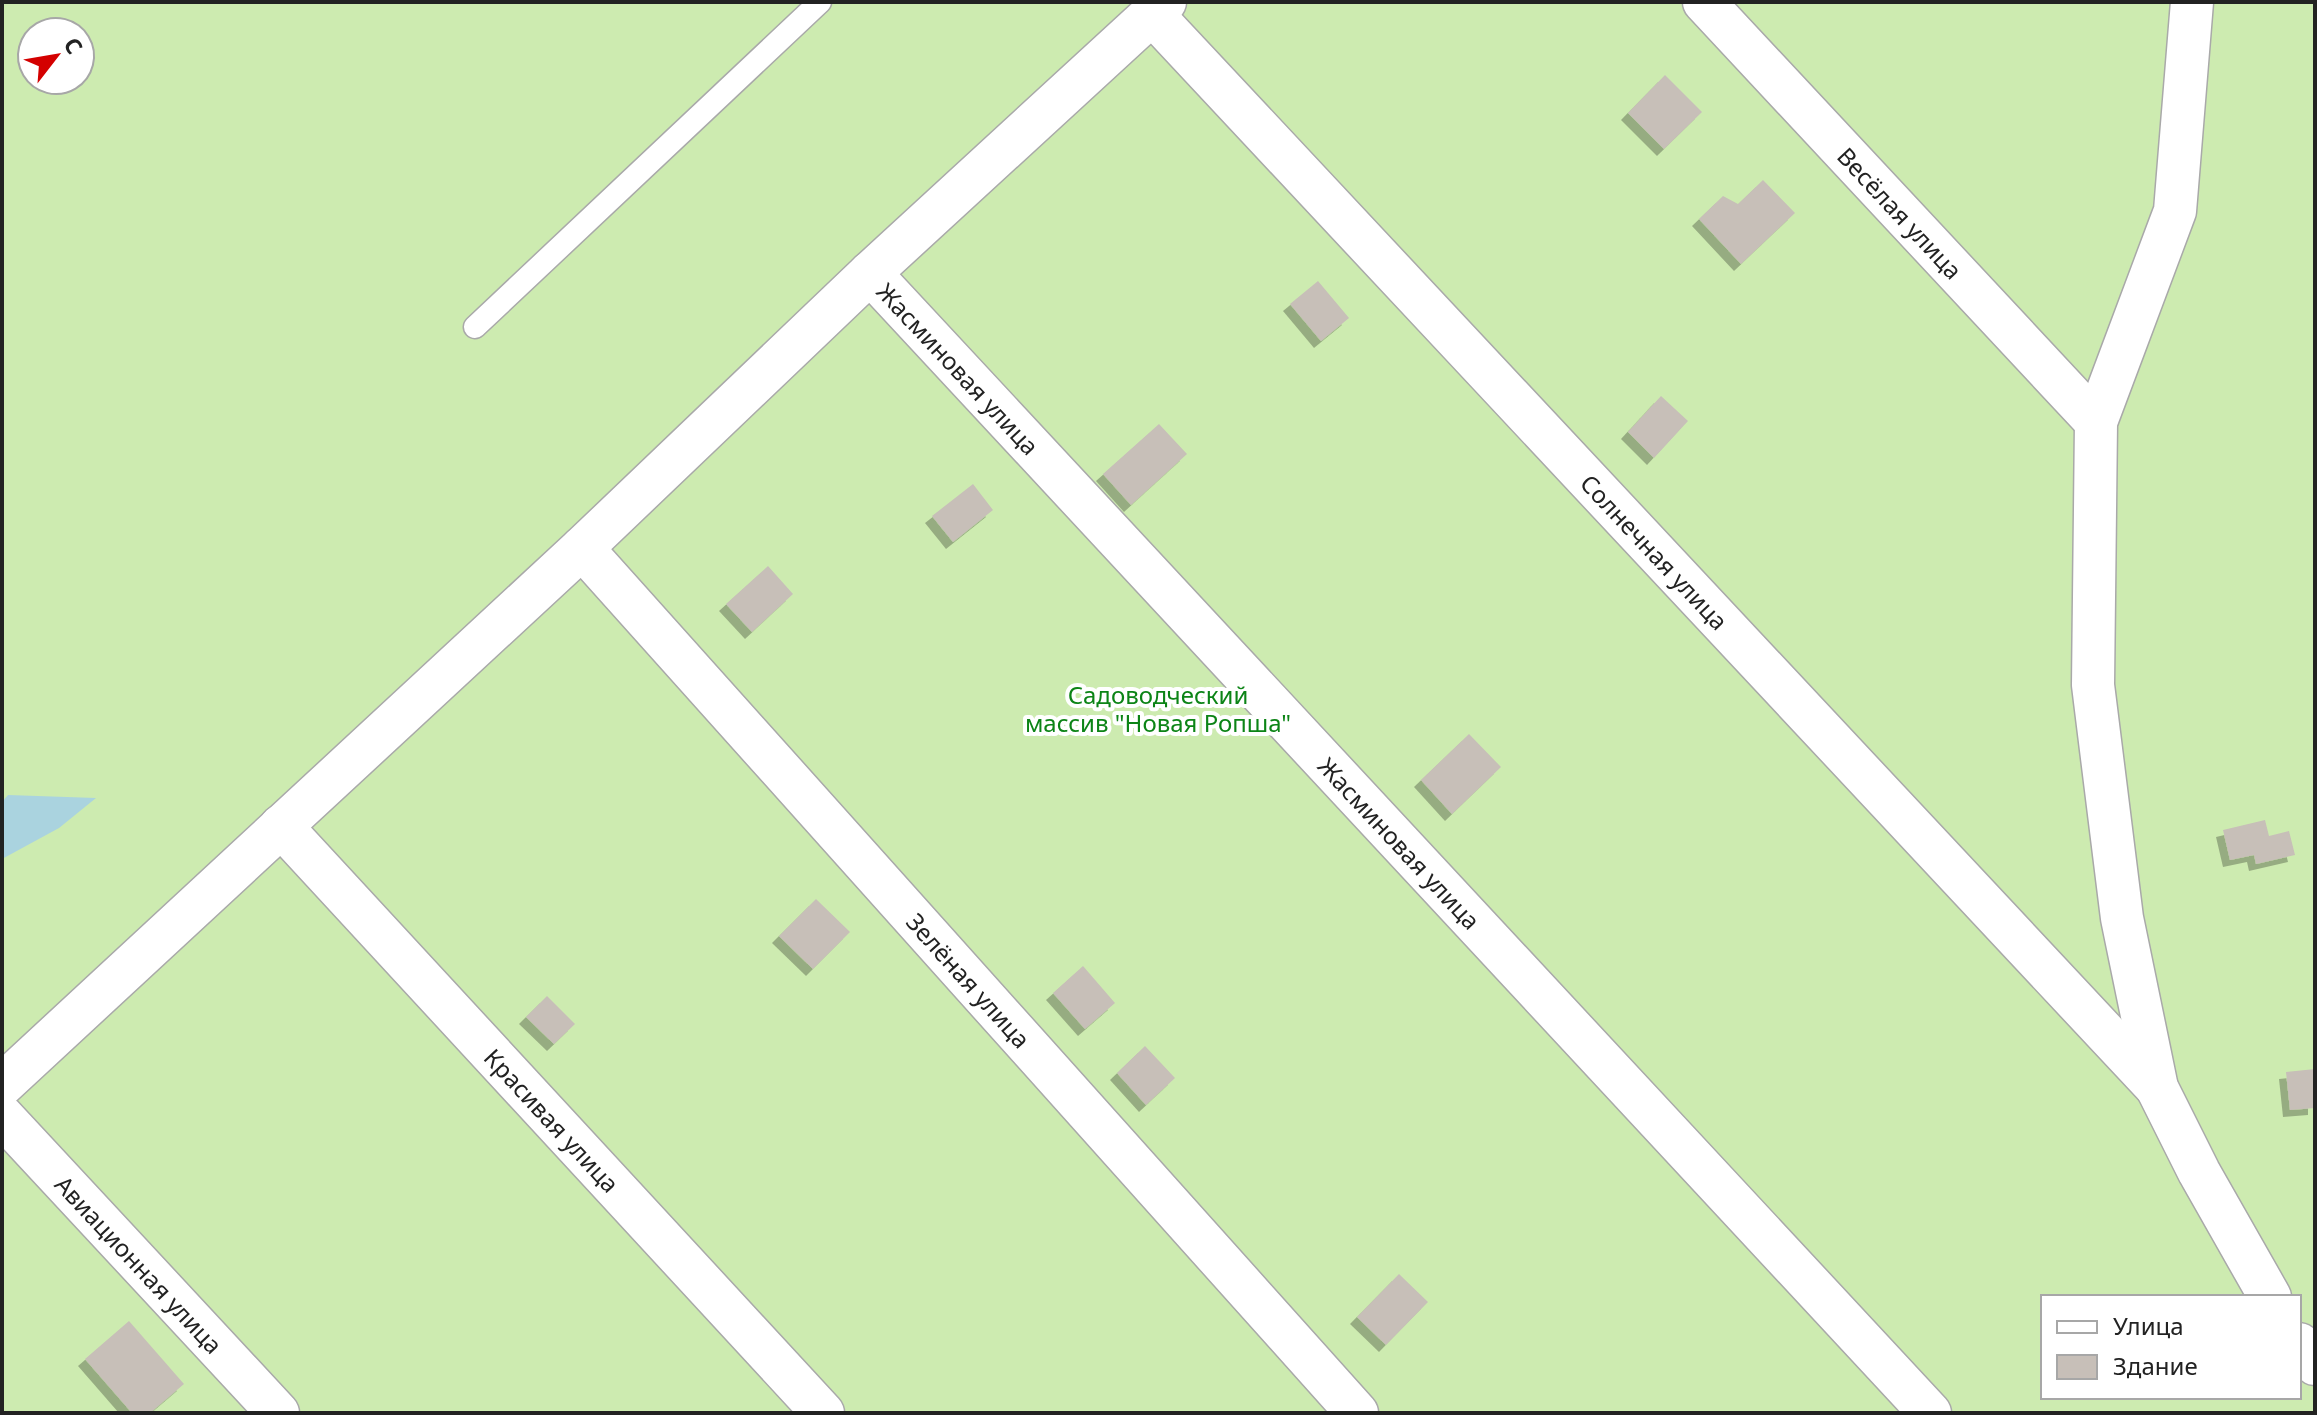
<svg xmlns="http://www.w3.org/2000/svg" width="2317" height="1415" viewBox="0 0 2317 1415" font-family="'Noto Sans',sans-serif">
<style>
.grass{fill:#cdebb0;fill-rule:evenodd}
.water{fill:#aad3df}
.building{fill:#c7bfb8;filter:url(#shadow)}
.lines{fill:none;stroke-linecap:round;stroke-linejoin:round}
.service-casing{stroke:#a9a9a9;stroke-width:25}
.minor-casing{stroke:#a9a9a9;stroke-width:45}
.service{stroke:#fff;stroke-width:22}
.minor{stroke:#fff;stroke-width:42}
.labels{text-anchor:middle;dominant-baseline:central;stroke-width:8;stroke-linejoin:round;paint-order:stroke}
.street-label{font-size:24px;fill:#222;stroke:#fff}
.park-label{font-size:24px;fill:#0c8416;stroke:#fff}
</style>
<defs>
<filter id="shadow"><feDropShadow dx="-7" dy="7" stdDeviation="0" flood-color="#0004"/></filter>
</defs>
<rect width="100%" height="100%" fill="#f2efe9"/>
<!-- grass -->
<path class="grass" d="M2,2h2313v1411h-2313zM32,32h48v48h-48zM2043,1297h256v100h-256z"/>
<!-- water -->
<polygon class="water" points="8,795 96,798 59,828 2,859 2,802"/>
<!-- building -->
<g class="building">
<polygon points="1665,75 1702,112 1664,149 1628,113"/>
<polygon points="1763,180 1795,213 1741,264 1699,219 1723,196 1738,204"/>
<polygon points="1318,281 1349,318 1321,341 1290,304"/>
<polygon points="1661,396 1688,421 1654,458 1628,432"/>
<polygon points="1159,424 1187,454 1131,505 1103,474"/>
<polygon points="973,484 993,510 953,542 932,516"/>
<polygon points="768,566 793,594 752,632 726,604"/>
<polygon points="1469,734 1501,767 1452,814 1421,780"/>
<polygon points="2265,820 2269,836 2289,831 2295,855 2256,864 2254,855 2230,860 2223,830"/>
<polygon points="816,899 850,932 813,969 779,936"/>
<polygon points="1083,966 1115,1003 1085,1029 1053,993"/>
<polygon points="547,996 575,1024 554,1044 526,1017"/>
<polygon points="1145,1046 1175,1078 1146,1105 1117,1073"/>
<polygon points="2315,1069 2315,1108 2290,1110 2286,1072"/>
<polygon points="1399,1274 1428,1302 1386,1345 1357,1317"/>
<polygon points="129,1321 184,1384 150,1413 132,1413 85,1359"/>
</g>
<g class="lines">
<!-- service casing -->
<g class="service-casing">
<polyline id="service" points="475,327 820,2"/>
</g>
<!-- minor casing -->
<g class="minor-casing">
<g id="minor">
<path id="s1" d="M1704,2l392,420"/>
<polyline points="2192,2 2175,211 2096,422 2093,685 2122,918 2157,1088 2199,1172 2270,1297"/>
<path id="s2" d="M1152,14l1005,1074"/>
<path id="s3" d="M870,273l1060,1140"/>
<path id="s4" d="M582,548l775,865"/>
<path id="s5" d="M281,826l542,587"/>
<polyline points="2,1085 582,548 870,273 1165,2"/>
<path id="s6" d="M2,1116l276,297"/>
<polyline points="2299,1344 2315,1364"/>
</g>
</g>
<!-- service -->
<use href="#service" class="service"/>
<!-- minor -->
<use href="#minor" class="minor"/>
</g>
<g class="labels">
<!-- street labels -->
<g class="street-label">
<text stroke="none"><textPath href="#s1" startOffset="288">Весёлая улица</textPath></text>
<text stroke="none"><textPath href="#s3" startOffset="130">Жасминовая улица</textPath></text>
<text stroke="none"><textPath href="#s2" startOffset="736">Солнечная улица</textPath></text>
<text stroke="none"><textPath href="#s3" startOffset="778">Жасминовая улица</textPath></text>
<text stroke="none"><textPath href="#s4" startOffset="580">Зелёная улица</textPath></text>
<text stroke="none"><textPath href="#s5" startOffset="400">Красивая улица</textPath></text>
<text stroke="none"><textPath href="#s6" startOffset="202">Авиационная улица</textPath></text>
</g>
<!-- park labels -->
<g class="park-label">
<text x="1158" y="694">Садоводческий<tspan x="1158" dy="28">массив "Новая Ропша"</tspan></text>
</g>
</g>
<!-- border -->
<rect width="2317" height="1415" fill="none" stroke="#222222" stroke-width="8"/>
<!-- legend -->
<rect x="2041" y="1295" width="260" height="104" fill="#ffffff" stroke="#a7a7a7" stroke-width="2"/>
<rect x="2057" y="1321" width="40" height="12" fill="#ffffff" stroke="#a7a7a7" stroke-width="2"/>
<text x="2113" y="1335" font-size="24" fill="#222222">Улица</text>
<rect x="2057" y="1355" width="40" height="24" fill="#c7bfb8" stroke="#a7a7a7" stroke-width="2"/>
<text x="2113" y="1375" font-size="24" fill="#222222">Здание</text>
<!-- north arrow -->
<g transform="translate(56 56) rotate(59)"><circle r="38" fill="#ffffff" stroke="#a7a7a7" stroke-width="2"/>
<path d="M0-6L14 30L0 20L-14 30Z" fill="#d40000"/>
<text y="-12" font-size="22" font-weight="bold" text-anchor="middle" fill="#222222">С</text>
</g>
</svg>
